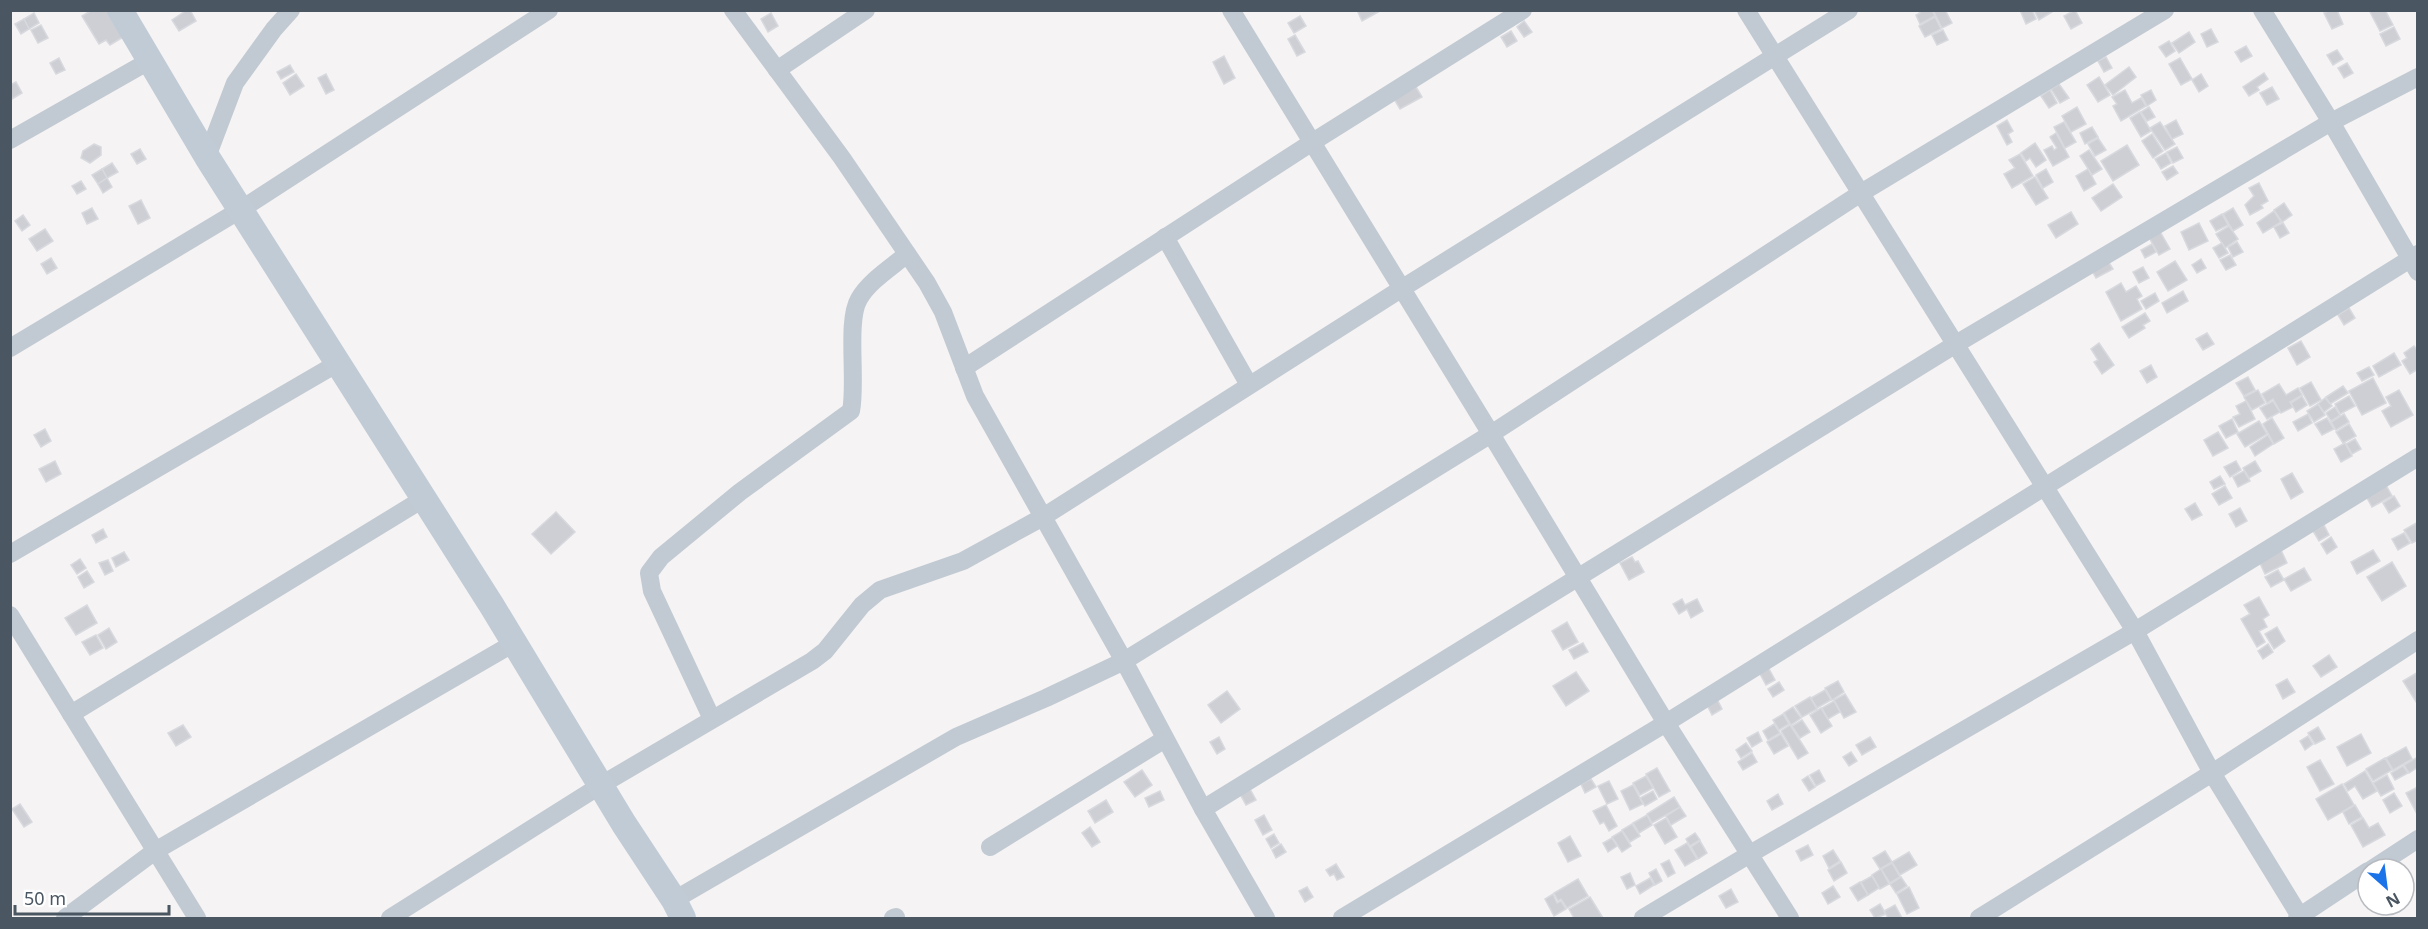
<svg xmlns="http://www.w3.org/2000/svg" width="2428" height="929" viewBox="0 0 2428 929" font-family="'Noto Sans',sans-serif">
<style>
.building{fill:#cdcfd5;stroke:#d7d9de;stroke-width:1.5}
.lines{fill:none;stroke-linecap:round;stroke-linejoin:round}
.minor{stroke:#c1cad2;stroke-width:18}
.secondary{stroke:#c1cbd6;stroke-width:26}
</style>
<rect width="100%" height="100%" fill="#f5f3f3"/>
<!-- building -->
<g class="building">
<polygon points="92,10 110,10 125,36 110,45 106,40 99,44 82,16"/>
<polygon points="187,10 190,10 196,21 179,31 172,20"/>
<polygon points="1357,10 1379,10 1380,11 1362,21"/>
<polygon points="1918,10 1932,10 1935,16 1920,24 1916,15 1920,13"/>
<polygon points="1933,10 1945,10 1952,23 1942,28"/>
<polygon points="2020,10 2032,10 2036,19 2026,24"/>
<polygon points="2034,10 2051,10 2052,12 2039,20"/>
<polygon points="2075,10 2082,23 2071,29 2064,16"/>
<polygon points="2330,10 2337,10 2343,24 2332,29 2324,13"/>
<polygon points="2369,10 2385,10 2393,25 2380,31"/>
<polygon points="34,13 39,23 29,29 24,19"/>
<polygon points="771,13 778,26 768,32 761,19"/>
<polygon points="1300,16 1306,26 1294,33 1288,23"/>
<polygon points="1935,17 1941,29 1925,37 1919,26"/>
<polygon points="24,19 29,29 21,34 15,24"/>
<polygon points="1524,21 1532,32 1524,37 1517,27"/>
<polygon points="41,25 48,38 38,43 31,30"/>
<polygon points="2394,27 2400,39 2386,46 2380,34"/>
<polygon points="2211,29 2218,42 2207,47 2201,34"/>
<polygon points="1943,30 1948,40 1937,45 1932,35"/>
<polygon points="1511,31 1517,41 1507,47 1501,37"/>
<polygon points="2189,32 2195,42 2179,53 2172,43"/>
<polygon points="1295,35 1305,52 1297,56 1288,39"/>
<polygon points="2169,41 2175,51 2166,57 2159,47"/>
<polygon points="2246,46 2252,56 2241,62 2235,52"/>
<polygon points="2337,50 2343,59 2333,65 2327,55"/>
<polygon points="1224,56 1235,78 1224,84 1213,62"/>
<polygon points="2106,57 2112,68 2104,72 2098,61"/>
<polygon points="59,58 65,70 56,74 50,63"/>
<polygon points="2180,58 2192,79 2181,85 2169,64"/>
<polygon points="2347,63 2353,73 2344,78 2338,68"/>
<polygon points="290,65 294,72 281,79 277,72"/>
<polygon points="2129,67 2136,77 2113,95 2105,85"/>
<polygon points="2264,73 2268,79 2257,87 2259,90 2249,96 2243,87"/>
<polygon points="296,74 304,86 290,95 283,83"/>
<polygon points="326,74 334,90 326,94 318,78"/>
<polygon points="2201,74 2208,86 2199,92 2192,80"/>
<polygon points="2099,77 2110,95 2098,102 2087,85"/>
<polygon points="16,82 22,93 12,99 10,85"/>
<polygon points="2059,84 2069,98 2060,103 2051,89"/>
<polygon points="1416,87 1422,97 1400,109 1394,99"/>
<polygon points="2272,87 2279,99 2267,105 2260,93"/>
<polygon points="2050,90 2057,103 2049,108 2041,96"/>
<polygon points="2125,90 2132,103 2141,98 2146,106 2121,121 2113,106 2117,104 2112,97"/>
<polygon points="2151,90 2156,100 2147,106 2141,95"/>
<polygon points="2077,107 2086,124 2071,132 2062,116"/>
<polygon points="2149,107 2155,117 2147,121 2141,112"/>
<polygon points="2140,112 2151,131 2141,137 2130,118"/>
<polygon points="2007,120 2013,131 2008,134 2012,142 2007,145 1997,126"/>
<polygon points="2176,120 2183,134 2172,139 2165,126"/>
<polygon points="2064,122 2076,142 2065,148 2054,127"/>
<polygon points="2160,122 2175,144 2165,150 2150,128"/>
<polygon points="2092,127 2098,137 2085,144 2080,133"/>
<polygon points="2056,133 2069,157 2053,166 2044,150 2052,146 2054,150 2057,148 2050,137"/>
<polygon points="2152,134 2163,151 2153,158 2142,141"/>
<polygon points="2098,138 2106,150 2095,156 2088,144"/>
<polygon points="2035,143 2046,160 2036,167 2030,158 2026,161 2021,153"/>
<polygon points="94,144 101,147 101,155 90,163 81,158 83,151"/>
<polygon points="2127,145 2139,165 2113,181 2101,161"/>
<polygon points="2177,147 2183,158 2173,163 2167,152"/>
<polygon points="140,149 146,159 137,164 131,154"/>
<polygon points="2089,150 2102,169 2092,175 2080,156"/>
<polygon points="2166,153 2171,163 2161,169 2155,159"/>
<polygon points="2020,154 2033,176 2012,188 2004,174 2015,168 2009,160"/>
<polygon points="112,163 118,172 107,178 102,169"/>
<polygon points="2173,166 2178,173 2167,180 2162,172"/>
<polygon points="102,169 107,178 98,184 92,175"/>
<polygon points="2046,169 2053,182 2043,188 2036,175"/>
<polygon points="2088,169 2096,184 2084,191 2076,176"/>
<polygon points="2035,177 2048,198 2036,205 2023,184"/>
<polygon points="107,178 112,187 103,193 98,184"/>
<polygon points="81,181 86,189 77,194 72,186"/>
<polygon points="2259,183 2268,201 2261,205 2263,208 2250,215 2245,205 2254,196 2249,188"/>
<polygon points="2113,184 2122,197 2101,211 2092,198"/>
<polygon points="141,200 150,218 138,224 129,206"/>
<polygon points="2284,203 2292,215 2282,222 2274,210"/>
<polygon points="92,208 98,219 87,224 82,213"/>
<polygon points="2233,208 2243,225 2233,231 2223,214"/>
<polygon points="2274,211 2281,222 2263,233 2257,223"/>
<polygon points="2071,212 2078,224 2056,238 2048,225"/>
<polygon points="2222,214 2228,225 2216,231 2210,221"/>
<polygon points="23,215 30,225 22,231 15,221"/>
<polygon points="2199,223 2208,241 2189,250 2181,232"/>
<polygon points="2283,223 2289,233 2280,238 2274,227"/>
<polygon points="2229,226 2238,239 2225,248 2216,234"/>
<polygon points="2158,228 2170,249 2159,255 2147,234"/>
<polygon points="45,229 53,241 37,251 29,239"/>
<polygon points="2237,242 2243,252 2233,257 2228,247"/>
<polygon points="2222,243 2228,253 2219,258 2213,248"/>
<polygon points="2152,244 2156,252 2145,258 2141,250"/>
<polygon points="2230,255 2236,265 2226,270 2220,260"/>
<polygon points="51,258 57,268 47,274 41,264"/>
<polygon points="2106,258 2113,269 2096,278 2090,267"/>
<polygon points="2201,259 2206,268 2197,273 2192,265"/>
<polygon points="2175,261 2187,280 2168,291 2157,272"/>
<polygon points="2143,267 2149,278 2139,283 2133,272"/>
<polygon points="2121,283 2126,292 2136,286 2142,296 2137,299 2142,309 2121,321 2106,292"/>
<polygon points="2183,291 2188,301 2167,313 2162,303"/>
<polygon points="2155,293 2159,301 2146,309 2141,301"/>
<polygon points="2349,308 2355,318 2344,325 2338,315"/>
<polygon points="2145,313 2150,321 2143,325 2145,328 2129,338 2122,327"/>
<polygon points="2207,333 2214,344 2203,350 2196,339"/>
<polygon points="2301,341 2310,357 2297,365 2288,348"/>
<polygon points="2099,343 2114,365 2102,374 2094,362 2098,360 2091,349"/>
<polygon points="2414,346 2418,351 2418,369 2410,374 2402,361 2407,358 2404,353"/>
<polygon points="2394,353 2401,365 2379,377 2373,366"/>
<polygon points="2151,365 2157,377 2147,383 2140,371"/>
<polygon points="2369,367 2374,375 2362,381 2357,373"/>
<polygon points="2248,377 2255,390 2244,396 2236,383"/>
<polygon points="2373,378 2386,403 2362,415 2349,391"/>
<polygon points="2311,382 2321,400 2310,406 2300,388"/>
<polygon points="2279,384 2286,395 2298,388 2302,395 2290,402 2293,407 2281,413 2273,399 2267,403 2262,394"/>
<polygon points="2343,386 2348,393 2330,404 2326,397"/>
<polygon points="2258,390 2265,403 2252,410 2244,397"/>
<polygon points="2399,390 2413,415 2391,427 2382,411 2391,406 2386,397"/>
<polygon points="2302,396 2307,405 2296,412 2291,403"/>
<polygon points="2349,396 2355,406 2340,414 2335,404"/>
<polygon points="2325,398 2332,406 2324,412 2318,404"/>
<polygon points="2246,401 2255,419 2239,427 2233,417 2240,414 2236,406"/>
<polygon points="2273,401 2280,412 2267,419 2260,408"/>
<polygon points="2318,404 2325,415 2314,422 2307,411"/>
<polygon points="2335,407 2340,415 2331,421 2326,413"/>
<polygon points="2308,414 2312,423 2298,431 2293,422"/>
<polygon points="2344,414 2349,422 2336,430 2331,422"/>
<polygon points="2272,418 2284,438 2274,444 2263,424"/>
<polygon points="2327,418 2334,429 2322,435 2315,424"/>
<polygon points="2232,419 2238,432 2226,438 2219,426"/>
<polygon points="2259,421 2267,434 2245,447 2237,434"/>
<polygon points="2349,424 2356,436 2343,443 2336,432"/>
<polygon points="45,429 51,441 41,447 34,435"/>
<polygon points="2218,432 2228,448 2213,456 2204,440"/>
<polygon points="2268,435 2273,444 2255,456 2250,447"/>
<polygon points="2355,439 2361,449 2352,454 2346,444"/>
<polygon points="2345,443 2352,456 2341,462 2334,449"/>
<polygon points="55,461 61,474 46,482 39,469"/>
<polygon points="2236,461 2241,470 2230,477 2224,467"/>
<polygon points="2255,461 2261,471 2249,478 2243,468"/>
<polygon points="2244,471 2250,481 2238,487 2233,477"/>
<polygon points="2292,473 2303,492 2291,499 2281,479"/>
<polygon points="2220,476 2225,484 2214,489 2210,482"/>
<polygon points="2386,485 2392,496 2372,507 2366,496"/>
<polygon points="2225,486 2232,498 2219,505 2212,494"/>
<polygon points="2394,496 2400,506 2389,513 2383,503"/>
<polygon points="2195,503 2202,515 2192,520 2185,509"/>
<polygon points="2240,508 2247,521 2236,527 2229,514"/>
<polygon points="556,512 575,532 551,554 532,534"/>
<polygon points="2418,522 2418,540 2412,543 2404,530"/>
<polygon points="2324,525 2329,535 2319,541 2313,531"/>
<polygon points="103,529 107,537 96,543 92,535"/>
<polygon points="2404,533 2410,543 2398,550 2392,539"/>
<polygon points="2331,537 2337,547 2327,554 2321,544"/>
<polygon points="2281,550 2287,563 2265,574 2259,561"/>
<polygon points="2373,550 2380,561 2357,574 2351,562"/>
<polygon points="124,552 129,560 116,567 112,558"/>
<polygon points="1632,557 1635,562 1638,561 1644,572 1629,580 1620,563"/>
<polygon points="80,559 86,568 77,574 71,565"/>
<polygon points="108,560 113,571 105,575 99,563"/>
<polygon points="2392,562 2406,586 2382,601 2367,577"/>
<polygon points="2304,568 2311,580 2291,591 2284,579"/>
<polygon points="2278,570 2284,580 2271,587 2265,577"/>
<polygon points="87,571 94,582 84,588 78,577"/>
<polygon points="2259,597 2269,615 2263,619 2267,627 2259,631 2265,642 2257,647 2241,619 2250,614 2244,605"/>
<polygon points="1682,599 1685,605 1697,599 1703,611 1691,618 1687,609 1679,614 1673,604"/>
<polygon points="87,605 97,623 76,635 65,618"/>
<polygon points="1567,622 1578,642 1563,650 1552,631"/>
<polygon points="2277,627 2285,641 2274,649 2265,634"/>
<polygon points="109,628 117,642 106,649 98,635"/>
<polygon points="96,635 103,648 90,655 82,642"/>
<polygon points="1583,643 1588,652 1574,659 1569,650"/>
<polygon points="2268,644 2273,652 2263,659 2258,651"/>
<polygon points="2329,655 2337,667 2321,677 2313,666"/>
<polygon points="1768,667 1775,680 1766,685 1759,672"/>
<polygon points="1576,672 1589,691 1566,706 1553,686"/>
<polygon points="2418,672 2418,705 2403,681"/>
<polygon points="2287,679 2295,692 2283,699 2276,685"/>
<polygon points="1838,681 1844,692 1832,700 1825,688"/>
<polygon points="1779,682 1784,690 1773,697 1768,689"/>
<polygon points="1825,690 1831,700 1817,708 1811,698"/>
<polygon points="1227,691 1240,709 1221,723 1208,705"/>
<polygon points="1845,694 1856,712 1844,718 1834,700"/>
<polygon points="1810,697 1817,709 1802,717 1795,706"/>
<polygon points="1717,699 1722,709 1712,715 1707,705"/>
<polygon points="1834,701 1840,712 1828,719 1822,708"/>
<polygon points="1793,707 1801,718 1791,725 1784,713"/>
<polygon points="1821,708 1832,726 1821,733 1810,715"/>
<polygon points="1783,714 1789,724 1779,730 1773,720"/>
<polygon points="1802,720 1810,732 1800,738 1792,726"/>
<polygon points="1774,724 1780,733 1768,740 1763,731"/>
<polygon points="183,725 191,737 176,746 168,733"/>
<polygon points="1790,725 1808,753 1798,759 1781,731"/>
<polygon points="2318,727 2325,739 2315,744 2308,733"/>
<polygon points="1758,732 1762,741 1752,747 1747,738"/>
<polygon points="1781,734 1788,746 1774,754 1767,742"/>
<polygon points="2361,734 2371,753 2347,766 2337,747"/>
<polygon points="2308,736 2313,744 2305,750 2300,741"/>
<polygon points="1219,737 1225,749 1217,754 1210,742"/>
<polygon points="1870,737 1876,747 1862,755 1856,745"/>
<polygon points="1746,743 1752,751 1741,758 1736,750"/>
<polygon points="2406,747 2412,759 2393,770 2386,758"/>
<polygon points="1851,752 1857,761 1849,766 1843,757"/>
<polygon points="1752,753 1757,762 1743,770 1738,762"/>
<polygon points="2418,757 2418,767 2409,773 2404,765"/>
<polygon points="2385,758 2392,770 2373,781 2366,769"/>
<polygon points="2320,760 2334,784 2320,791 2307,767"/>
<polygon points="2403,766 2408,773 2395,780 2391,773"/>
<polygon points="1657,768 1670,791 1659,797 1646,774"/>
<polygon points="1142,770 1152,785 1135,797 1124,782"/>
<polygon points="1819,770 1825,781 1816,786 1810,775"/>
<polygon points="2365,771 2377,791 2363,799 2355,786 2348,791 2344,784"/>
<polygon points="2387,775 2394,789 2381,796 2373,783"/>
<polygon points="1646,776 1653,788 1640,795 1633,783"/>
<polygon points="1808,776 1815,787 1809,791 1802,780"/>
<polygon points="1591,779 1596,787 1585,793 1581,784"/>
<polygon points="1609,781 1618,799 1607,804 1598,786"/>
<polygon points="2342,784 2354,805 2328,820 2316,799"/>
<polygon points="1633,785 1643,804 1630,810 1621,791"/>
<polygon points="2416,788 2418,790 2417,814 2406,793"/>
<polygon points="1250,789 1256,800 1246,805 1240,794"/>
<polygon points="1160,791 1164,800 1149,807 1145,798"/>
<polygon points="1653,791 1657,799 1645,806 1640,798"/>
<polygon points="2394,793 2402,806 2390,813 2383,800"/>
<polygon points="1778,794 1783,804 1772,810 1767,801"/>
<polygon points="1674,797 1680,807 1652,823 1647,814"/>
<polygon points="1106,800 1113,812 1095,823 1088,811"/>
<polygon points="20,804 32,822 24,827 12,809"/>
<polygon points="1606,805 1617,826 1609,831 1604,822 1600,824 1593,811"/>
<polygon points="2355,805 2362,817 2349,824 2343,812"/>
<polygon points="1680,807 1686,816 1671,825 1666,816"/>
<polygon points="1264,815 1272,830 1263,835 1255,820"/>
<polygon points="1647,815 1652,825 1639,833 1633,823"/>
<polygon points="1666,818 1677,837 1665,844 1654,825"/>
<polygon points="2363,818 2369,828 2378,823 2385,835 2363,847 2351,825"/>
<polygon points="1632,824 1640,836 1630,842 1622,830"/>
<polygon points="1090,827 1100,842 1092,847 1082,833"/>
<polygon points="1622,831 1631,846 1622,852 1612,837"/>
<polygon points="1695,833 1700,840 1690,846 1686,839"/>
<polygon points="1274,834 1279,843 1271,848 1266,839"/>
<polygon points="1570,836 1581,856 1568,862 1558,843"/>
<polygon points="1612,838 1617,846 1608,852 1603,843"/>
<polygon points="1700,841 1707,853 1698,859 1691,847"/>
<polygon points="1687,843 1697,859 1685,866 1675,850"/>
<polygon points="1281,844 1286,852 1276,858 1272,850"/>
<polygon points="1808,845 1813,855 1801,861 1796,851"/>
<polygon points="1833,850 1840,861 1829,868 1823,856"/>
<polygon points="1885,851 1892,862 1880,869 1873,858"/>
<polygon points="1909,852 1917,865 1900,875 1892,862"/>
<polygon points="1669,860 1675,873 1668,877 1661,864"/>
<polygon points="1841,862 1847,873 1834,881 1828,870"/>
<polygon points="1892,863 1900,877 1890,883 1881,869"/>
<polygon points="1336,864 1344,877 1337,880 1334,874 1330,876 1326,870"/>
<polygon points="1656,869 1662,881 1655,885 1649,873"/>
<polygon points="1881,869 1889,884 1880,889 1872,875"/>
<polygon points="1630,873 1635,885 1627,889 1621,877"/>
<polygon points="1872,876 1879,888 1868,895 1861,882"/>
<polygon points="1901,877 1907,886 1896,893 1890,884"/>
<polygon points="1650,878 1654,885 1640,894 1636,886"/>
<polygon points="1578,879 1588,896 1567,908 1561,899 1558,901 1554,893"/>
<polygon points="1860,882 1868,895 1858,901 1850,888"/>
<polygon points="1833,886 1840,897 1828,904 1822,893"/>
<polygon points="1307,887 1313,897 1305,902 1299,891"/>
<polygon points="1909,887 1919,908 1907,914 1897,894"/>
<polygon points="1731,889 1738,902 1726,908 1719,896"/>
<polygon points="1553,894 1557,903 1561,901 1566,909 1554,916 1545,899"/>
<polygon points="1590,897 1603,918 1574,918 1569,909"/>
<polygon points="1880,904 1886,914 1875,918 1870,910"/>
<polygon points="1895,905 1902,918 1888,918 1884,911"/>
</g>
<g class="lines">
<!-- minor -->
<g class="minor">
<polyline points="733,10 842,158 927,283 943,312 975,396 1124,661 1203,809 1266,918"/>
<polyline points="1231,10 1491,434 1666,723 1790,918"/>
<polyline points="1746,10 2135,631 2212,773 2301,918"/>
<polyline points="2262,10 2331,122 2418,272"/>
<polyline points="777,70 866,10"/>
<polyline points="10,140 149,61"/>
<polyline points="207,157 235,83 274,29 291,10"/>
<polyline points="1165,237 1249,385"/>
<polyline points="10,348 240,210 549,10"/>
<polyline points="964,368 1311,143 1523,10"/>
<polyline points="10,554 338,363"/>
<polyline points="10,615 197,918"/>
<polyline points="71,714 423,499"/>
<path d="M712,719l-60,-128 -3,-18 12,-16 79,-65 111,-81c6,-29 -5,-90 8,-112 10,-18 33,-32 48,-45"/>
<polyline points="1203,809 1956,344 2331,122 2418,77"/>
<polyline points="990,847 1165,739"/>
<polyline points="2372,869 2418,839"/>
<polyline points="674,900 956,737 1046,698 1124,661 1491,434 1861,193 2165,10"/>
<polyline points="65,918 155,851 514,643"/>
<polyline points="390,918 601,785 812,661 825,651 862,605 880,590 963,561 1043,517 1401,289 1849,10"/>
<polyline points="893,918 896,917"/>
<polyline points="1342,918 1666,723 2418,254"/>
<polyline points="1643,918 1750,854 2135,631 2418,457"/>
<polyline points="1979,918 2212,773 2418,640"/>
<polyline points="2297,918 2368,871"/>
</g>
<!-- secondary -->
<polyline class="secondary" points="120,10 207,157 492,606 624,824 674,900 683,918"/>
</g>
<!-- border -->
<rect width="2428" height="929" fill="none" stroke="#4a5661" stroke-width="24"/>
<!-- north arrow -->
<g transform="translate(2386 887) rotate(152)"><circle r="28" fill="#ffffff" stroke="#b7bbc0" stroke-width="1.5"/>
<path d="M0-4.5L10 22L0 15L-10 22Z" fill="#1a73e8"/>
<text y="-9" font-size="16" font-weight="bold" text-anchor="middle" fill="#4a5661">N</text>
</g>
<!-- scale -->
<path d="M15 905v9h154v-9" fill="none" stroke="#4a5661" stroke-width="3"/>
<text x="24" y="905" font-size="18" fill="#4a5661" stroke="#ffffff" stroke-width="4.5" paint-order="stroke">50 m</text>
</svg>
